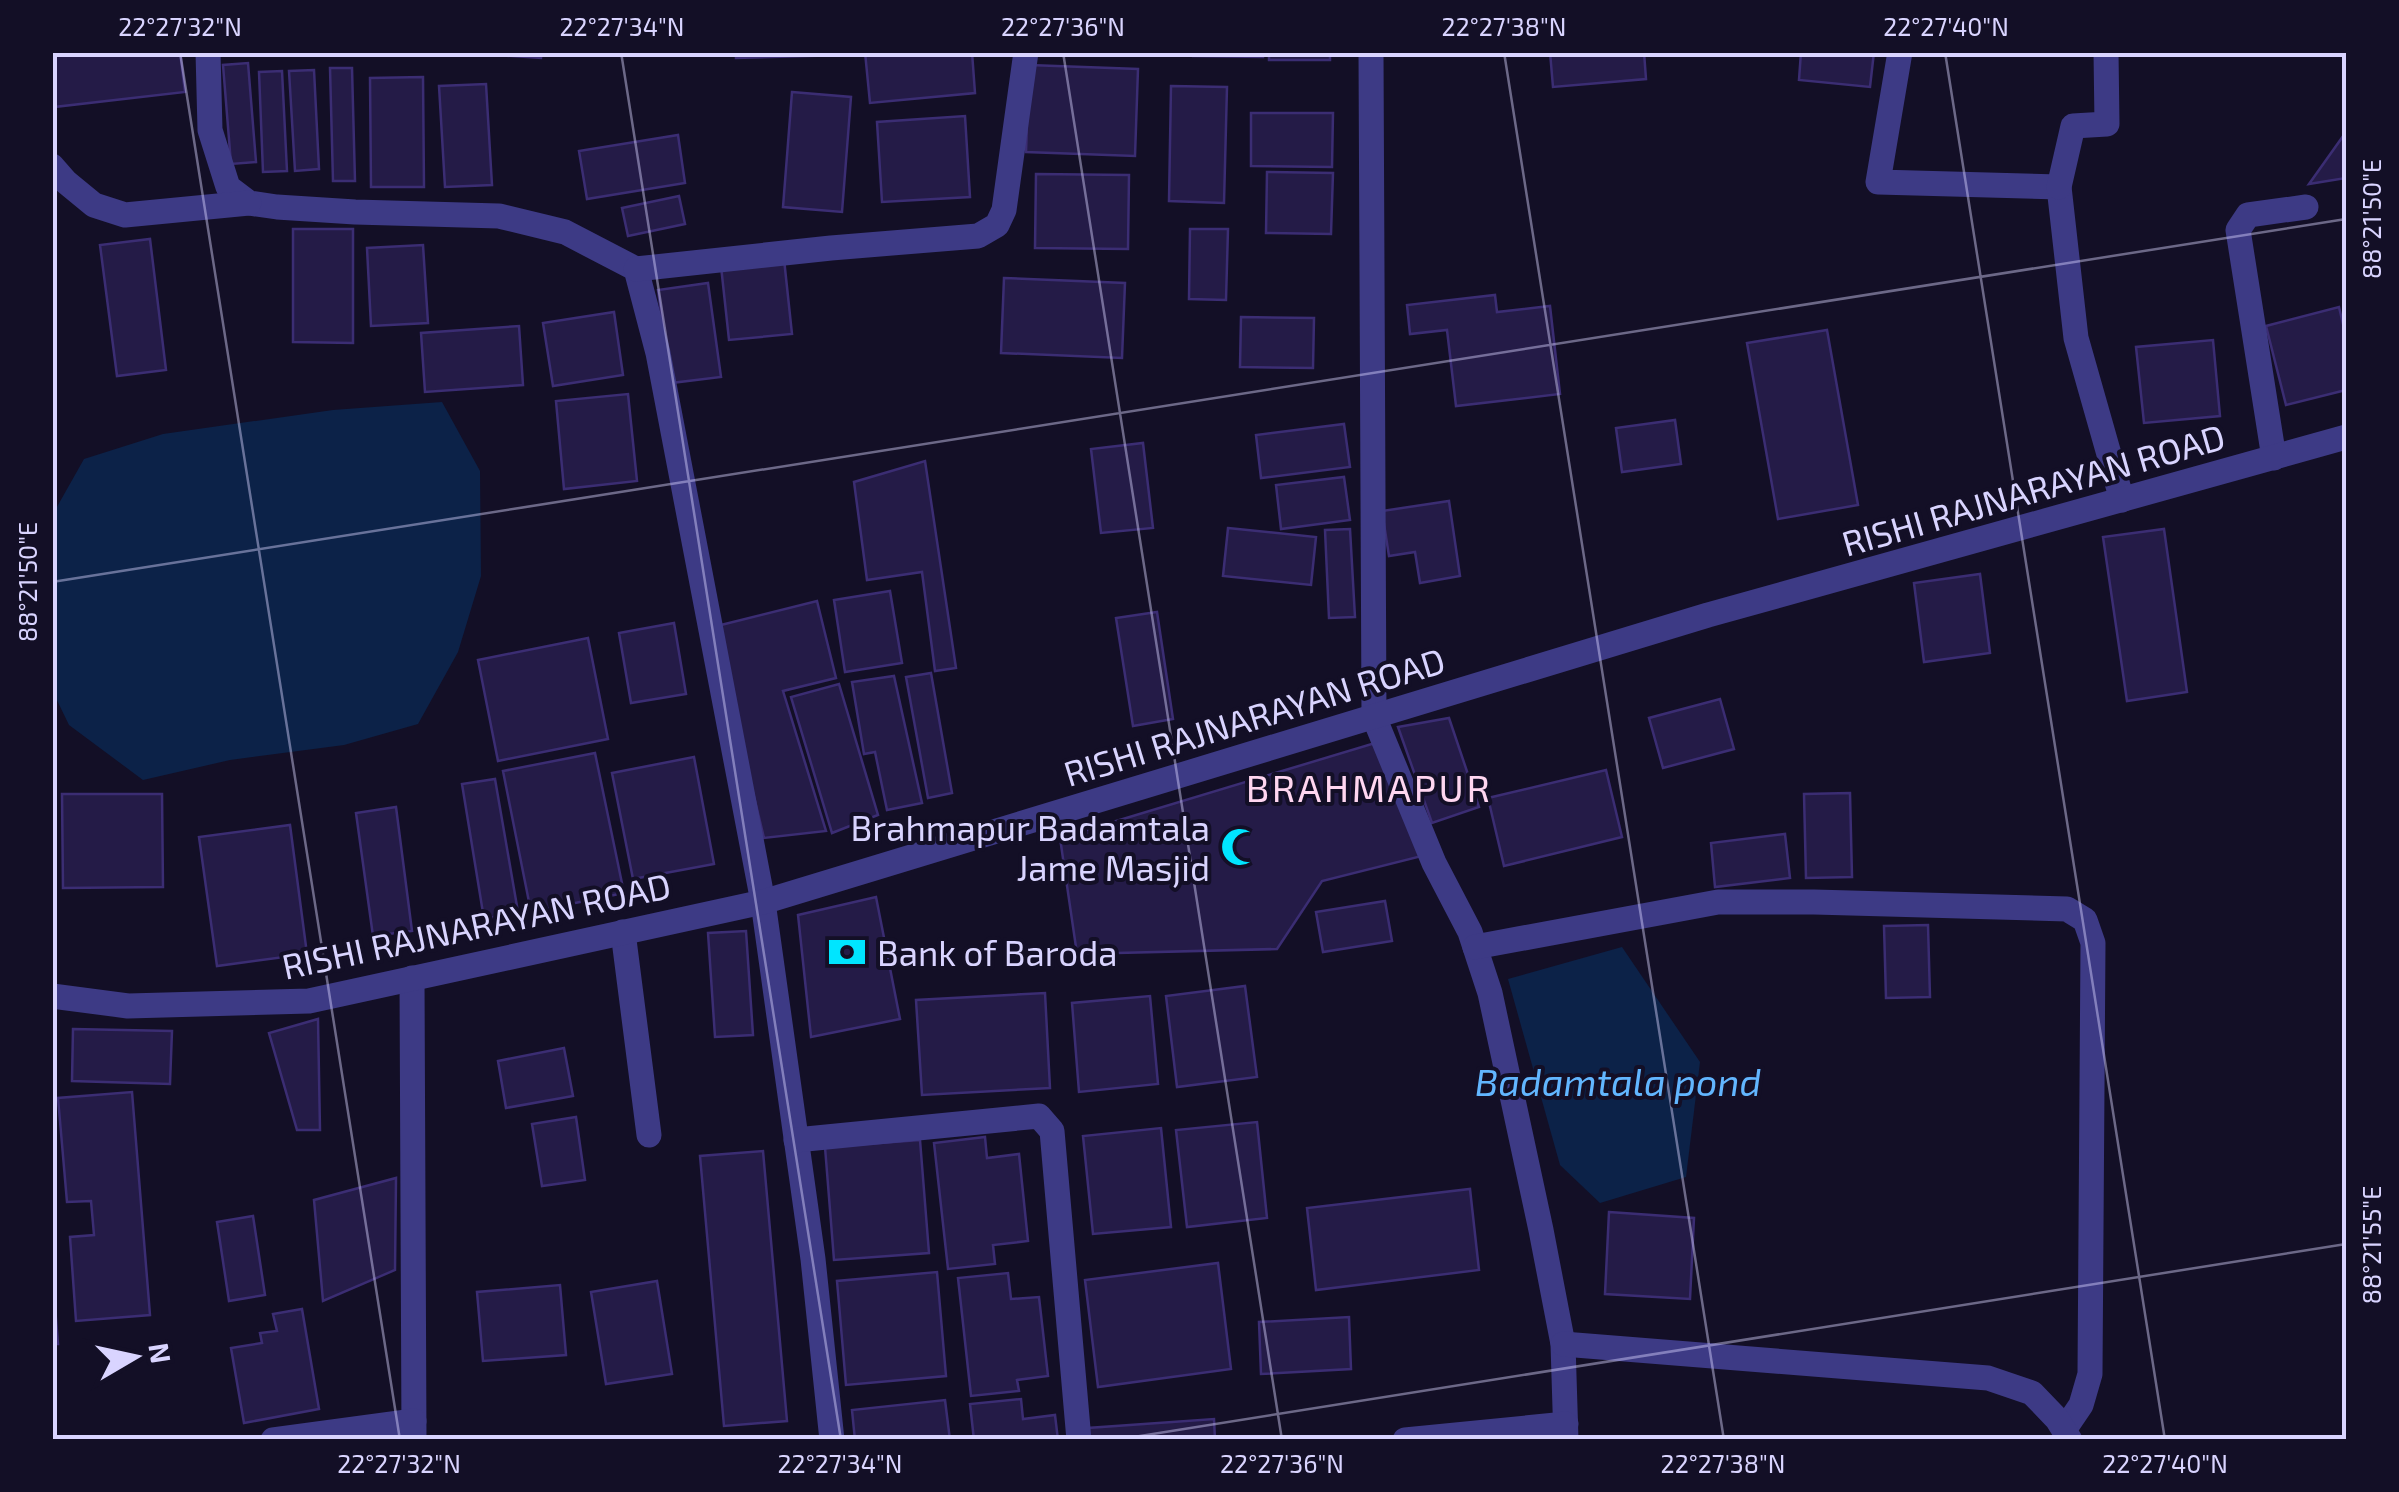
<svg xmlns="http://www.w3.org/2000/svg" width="2399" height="1492" viewBox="0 0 2399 1492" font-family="'Exo 2',sans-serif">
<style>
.water{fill:#0c2248}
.building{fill:#241b47;stroke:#3b2d73;stroke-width:2.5}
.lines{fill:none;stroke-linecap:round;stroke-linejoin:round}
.street{stroke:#3d3a85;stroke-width:25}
.ticks{fill:none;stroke:#d9d4ff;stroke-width:2.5;stroke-opacity:0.45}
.labels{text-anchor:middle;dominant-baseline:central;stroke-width:8;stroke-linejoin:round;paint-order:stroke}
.street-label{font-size:35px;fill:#d9d4ff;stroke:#130f26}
.poi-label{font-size:35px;fill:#d9d4ff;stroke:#130f26;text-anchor:end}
.neighbourhood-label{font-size:38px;letter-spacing:2.5px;fill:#ffd6f0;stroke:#130f26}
.water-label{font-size:38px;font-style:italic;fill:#62b6ff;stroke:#130f26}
.neatline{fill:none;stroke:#d9d4ff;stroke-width:4}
.ticks-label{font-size:25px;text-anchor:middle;fill:#d9d4ff}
</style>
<rect width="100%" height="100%" fill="#130f26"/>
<!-- water -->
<g class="water">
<polygon points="442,402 480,471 481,576 458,652 418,724 344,745 230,760 143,780 69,725 53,692 53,514 84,459 163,434 333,410"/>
<polygon points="1622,947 1700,1062 1686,1177 1600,1203 1560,1165 1508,979"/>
</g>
<!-- building -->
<g class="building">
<polygon points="52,52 180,52 185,92 54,107"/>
<polygon points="448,52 542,52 541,58"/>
<polygon points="736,52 844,52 844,55 736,58"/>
<polygon points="865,52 972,52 975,93 870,103"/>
<polygon points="1193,52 1263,52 1263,57 1193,56"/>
<rect x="1269" y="52" width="61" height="8"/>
<polygon points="1550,52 1644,52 1646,79 1553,87"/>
<polygon points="1801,52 1874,52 1870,87 1799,80"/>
<polygon points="248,63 256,162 231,164 223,65"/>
<polygon points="1029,65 1138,69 1135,156 1026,152"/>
<polygon points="330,68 352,68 355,181 333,181"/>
<polygon points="314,70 319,169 295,171 289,71"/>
<polygon points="282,71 287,171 263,172 259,72"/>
<polygon points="423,77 424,187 371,187 370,78"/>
<polygon points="486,84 492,185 445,187 439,86"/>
<polygon points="1171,86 1227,87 1224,203 1169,201"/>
<polygon points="792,92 851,97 842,212 783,207"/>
<polygon points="1251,113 1333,113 1332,167 1251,166"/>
<polygon points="965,116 970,197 882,202 877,122"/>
<polygon points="2346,132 2346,178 2309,184"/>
<polygon points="678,135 685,183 587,199 579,151"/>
<polygon points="1267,172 1333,173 1331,234 1266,233"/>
<polygon points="1036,174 1129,175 1128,249 1035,248"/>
<polygon points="679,196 685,224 628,236 622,208"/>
<polygon points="293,229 353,229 353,343 293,342"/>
<polygon points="1190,229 1228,229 1226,300 1189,299"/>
<polygon points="150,239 166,370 117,376 100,245"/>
<polygon points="423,245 428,323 371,326 367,248"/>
<polygon points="784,259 792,334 729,340 721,266"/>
<polygon points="1004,278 1125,283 1122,358 1001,353"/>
<polygon points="708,283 721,377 671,383 658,290"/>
<polygon points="1495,295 1497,312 1550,306 1560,394 1456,406 1447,330 1410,334 1407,305"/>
<polygon points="2339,307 2346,337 2346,390 2286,405 2266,326"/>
<polygon points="614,312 623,375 553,386 543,323"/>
<polygon points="1241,317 1314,318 1313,368 1240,367"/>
<polygon points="519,326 523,385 425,392 421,333"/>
<polygon points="1827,330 1858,505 1778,519 1747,343"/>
<polygon points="2213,340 2220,416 2144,423 2136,347"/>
<polygon points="628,394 637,481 564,489 556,401"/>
<polygon points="1675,420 1681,464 1622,472 1616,428"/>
<polygon points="1344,424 1350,467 1261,478 1256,435"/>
<polygon points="1143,443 1153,528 1101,533 1091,449"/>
<polygon points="925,461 956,668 935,671 922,572 867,580 854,482"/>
<polygon points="1344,477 1350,520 1281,529 1276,485"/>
<polygon points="1449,501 1460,576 1420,583 1415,552 1389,556 1382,511"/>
<polygon points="1228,528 1316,537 1311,585 1223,576"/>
<polygon points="1350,529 1355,617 1329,618 1325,530"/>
<polygon points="2164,529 2187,692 2127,701 2103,537"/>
<polygon points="1980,574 1990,653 1924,662 1914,583"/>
<polygon points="890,591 902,663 845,672 834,600"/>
<polygon points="817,601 836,678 783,691 826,831 764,838 713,627"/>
<polygon points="1157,612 1173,719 1133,726 1116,618"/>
<polygon points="674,623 686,694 631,703 619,633"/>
<polygon points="588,638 608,739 498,761 478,660"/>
<polygon points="931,673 952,793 928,798 906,677"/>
<polygon points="894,676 922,803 887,810 875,752 864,754 852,682"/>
<polygon points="839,684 878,815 832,833 791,697"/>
<polygon points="1720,699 1734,749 1663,768 1649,718"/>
<polygon points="1449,718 1479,807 1432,823 1398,727"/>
<polygon points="1375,743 1422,856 1322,881 1277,949 1077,954 1060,838"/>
<polygon points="595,753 624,893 531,912 503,771"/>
<polygon points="694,757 714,864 633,879 612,773"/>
<polygon points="1606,770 1622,837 1504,866 1488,798"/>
<polygon points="495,779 518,912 484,919 462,784"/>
<polygon points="1850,793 1852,877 1806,878 1804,794"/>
<polygon points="62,794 162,794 163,887 63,888"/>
<polygon points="396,807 412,931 373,936 356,813"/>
<polygon points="290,825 307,954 217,966 199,837"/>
<polygon points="1785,834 1790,878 1715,887 1711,843"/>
<polygon points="876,897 900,1019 811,1037 798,915"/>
<polygon points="1385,901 1392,941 1323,952 1316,912"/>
<polygon points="1928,925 1930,997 1886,998 1884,926"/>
<polygon points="746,931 753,1035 715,1037 708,933"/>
<polygon points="1245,986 1257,1077 1177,1087 1166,996"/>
<polygon points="1045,993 1050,1088 922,1095 916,1000"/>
<polygon points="1150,996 1158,1084 1079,1092 1072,1003"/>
<polygon points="318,1019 320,1130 297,1130 269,1033"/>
<polygon points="73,1029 172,1031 170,1084 72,1081"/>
<polygon points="564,1048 573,1096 506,1108 498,1061"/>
<polygon points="132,1092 150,1315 76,1321 70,1237 94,1235 91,1201 67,1202 58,1098"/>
<polygon points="576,1117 585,1180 542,1186 532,1124"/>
<polygon points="1257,1122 1267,1218 1187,1227 1176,1130"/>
<polygon points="1161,1128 1171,1227 1093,1234 1083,1136"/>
<polygon points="985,1137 987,1158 1019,1154 1028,1241 993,1245 995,1264 948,1269 934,1143"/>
<polygon points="920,1140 929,1253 834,1260 825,1147"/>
<polygon points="763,1151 787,1421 724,1426 700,1156"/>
<polygon points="396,1178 395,1270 323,1301 314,1200"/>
<polygon points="1470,1189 1479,1270 1316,1290 1307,1208"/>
<polygon points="1609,1212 1694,1218 1690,1299 1605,1294"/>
<polygon points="253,1216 265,1295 229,1301 217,1222"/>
<polygon points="1218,1263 1231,1369 1098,1387 1085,1280"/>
<polygon points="52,1269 58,1344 52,1344"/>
<polygon points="937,1272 946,1376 846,1385 837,1281"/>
<polygon points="1008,1273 1011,1299 1039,1297 1048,1376 1017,1380 1019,1391 971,1396 958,1278"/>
<polygon points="657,1281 672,1374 606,1384 591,1292"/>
<polygon points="560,1285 566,1355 483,1361 477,1292"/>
<polygon points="302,1309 319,1409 244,1423 231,1348 262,1343 260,1333 277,1331 273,1314"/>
<polygon points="1349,1317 1351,1369 1261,1374 1259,1322"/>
<polygon points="1021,1399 1023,1419 1055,1415 1058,1440 974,1440 970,1404"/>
<polygon points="945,1400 950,1440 855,1440 852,1410"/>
<polygon points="1214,1419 1215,1440 1089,1440 1088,1428"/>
</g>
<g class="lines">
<!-- street -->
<g class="street">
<polyline points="208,52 210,130 228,187 249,203 277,207 355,212 499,216 565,232 636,269 658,353 763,902 813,1259 832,1440"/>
<polyline points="1371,52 1374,717 1434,863 1470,932 1490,993 1541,1230 1563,1344 1566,1440"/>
<polyline points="1900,52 1878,182 2059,187 2076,338 2122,500"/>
<polyline points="52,166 66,182 94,205 125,215 249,203"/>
<polyline points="2059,187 2073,126 2107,124 2106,52"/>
<polyline points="636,269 831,248 978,236 997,225 1004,210 1026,52"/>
<polyline points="2274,458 2238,230 2248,215 2306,207"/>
<polyline points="623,932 649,1135"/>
<polyline points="1475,947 1718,902 1814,902 2067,909 2085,920 2093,943 2090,1374 2081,1405 2064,1430"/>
<polyline points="412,978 414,1440"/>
<polyline points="52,996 128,1006 309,1001 763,902 1708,615 2346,437"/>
<polyline points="796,1140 1039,1116 1052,1131 1079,1440"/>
<polyline points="1563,1344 1988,1378 2032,1393 2057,1419 2070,1440"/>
<polyline points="273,1440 414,1421"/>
<polyline points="1405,1440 1566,1424"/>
</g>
</g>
<!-- ticks -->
<path class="ticks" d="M180,52l220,1388M621,52l220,1388M1063,52l219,1388M1504,52l220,1388M1945,52l220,1388M52,582l2294,-363M1115,1440l1231,-196"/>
<!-- icons -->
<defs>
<g id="mosque-bare" transform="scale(3)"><path d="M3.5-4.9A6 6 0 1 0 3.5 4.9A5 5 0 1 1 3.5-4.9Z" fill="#00e5ff" stroke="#130f26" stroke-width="2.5" paint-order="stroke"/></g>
<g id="bank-bare" transform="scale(3)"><path d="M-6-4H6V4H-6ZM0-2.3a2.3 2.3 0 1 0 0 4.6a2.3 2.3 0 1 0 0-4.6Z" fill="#00e5ff" stroke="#130f26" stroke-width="2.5" paint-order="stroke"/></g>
</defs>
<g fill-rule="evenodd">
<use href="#mosque-bare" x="1240" y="847"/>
<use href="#bank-bare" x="847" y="952"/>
</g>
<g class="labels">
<!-- street labels -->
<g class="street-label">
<text transform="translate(2033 489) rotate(-16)">RISHI RAJNARAYAN ROAD</text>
<text transform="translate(1254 716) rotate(-17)">RISHI RAJNARAYAN ROAD</text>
<text transform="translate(476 925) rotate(-12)">RISHI RAJNARAYAN ROAD</text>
</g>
<!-- poi labels -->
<g class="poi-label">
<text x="1210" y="827">Brahmapur Badamtala<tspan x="1210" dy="40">Jame Masjid</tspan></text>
<text x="877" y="952" text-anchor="start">Bank of Baroda</text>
</g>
<!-- neighbourhood labels -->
<g class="neighbourhood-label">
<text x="1369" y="787">BRAHMAPUR</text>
</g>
<!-- water labels -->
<g class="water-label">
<text x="1618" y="1081">Badamtala pond</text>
</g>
</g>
<!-- border -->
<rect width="2399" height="1492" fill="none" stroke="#130f26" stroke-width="110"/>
<!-- north arrow -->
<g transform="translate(135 1357) rotate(81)" stroke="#130f26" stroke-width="8" paint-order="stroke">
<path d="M0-8L18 38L0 25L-18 38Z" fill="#d9d4ff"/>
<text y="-15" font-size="28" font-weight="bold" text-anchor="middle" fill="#d9d4ff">N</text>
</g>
<rect x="55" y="55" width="2289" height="1382" class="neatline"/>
<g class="ticks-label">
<text x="180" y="36">22°27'32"N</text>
<text x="622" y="36">22°27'34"N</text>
<text x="1063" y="36">22°27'36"N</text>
<text x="1504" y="36">22°27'38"N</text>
<text x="1946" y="36">22°27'40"N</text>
<text transform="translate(2372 219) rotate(-90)" y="9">88°21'50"E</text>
<text transform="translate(28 582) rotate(-90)" y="9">88°21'50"E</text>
<text transform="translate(2372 1245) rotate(-90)" y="9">88°21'55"E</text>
<text x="399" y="1473">22°27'32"N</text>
<text x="840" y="1473">22°27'34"N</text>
<text x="1282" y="1473">22°27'36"N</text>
<text x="1723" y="1473">22°27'38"N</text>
<text x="2165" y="1473">22°27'40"N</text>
</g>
</svg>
